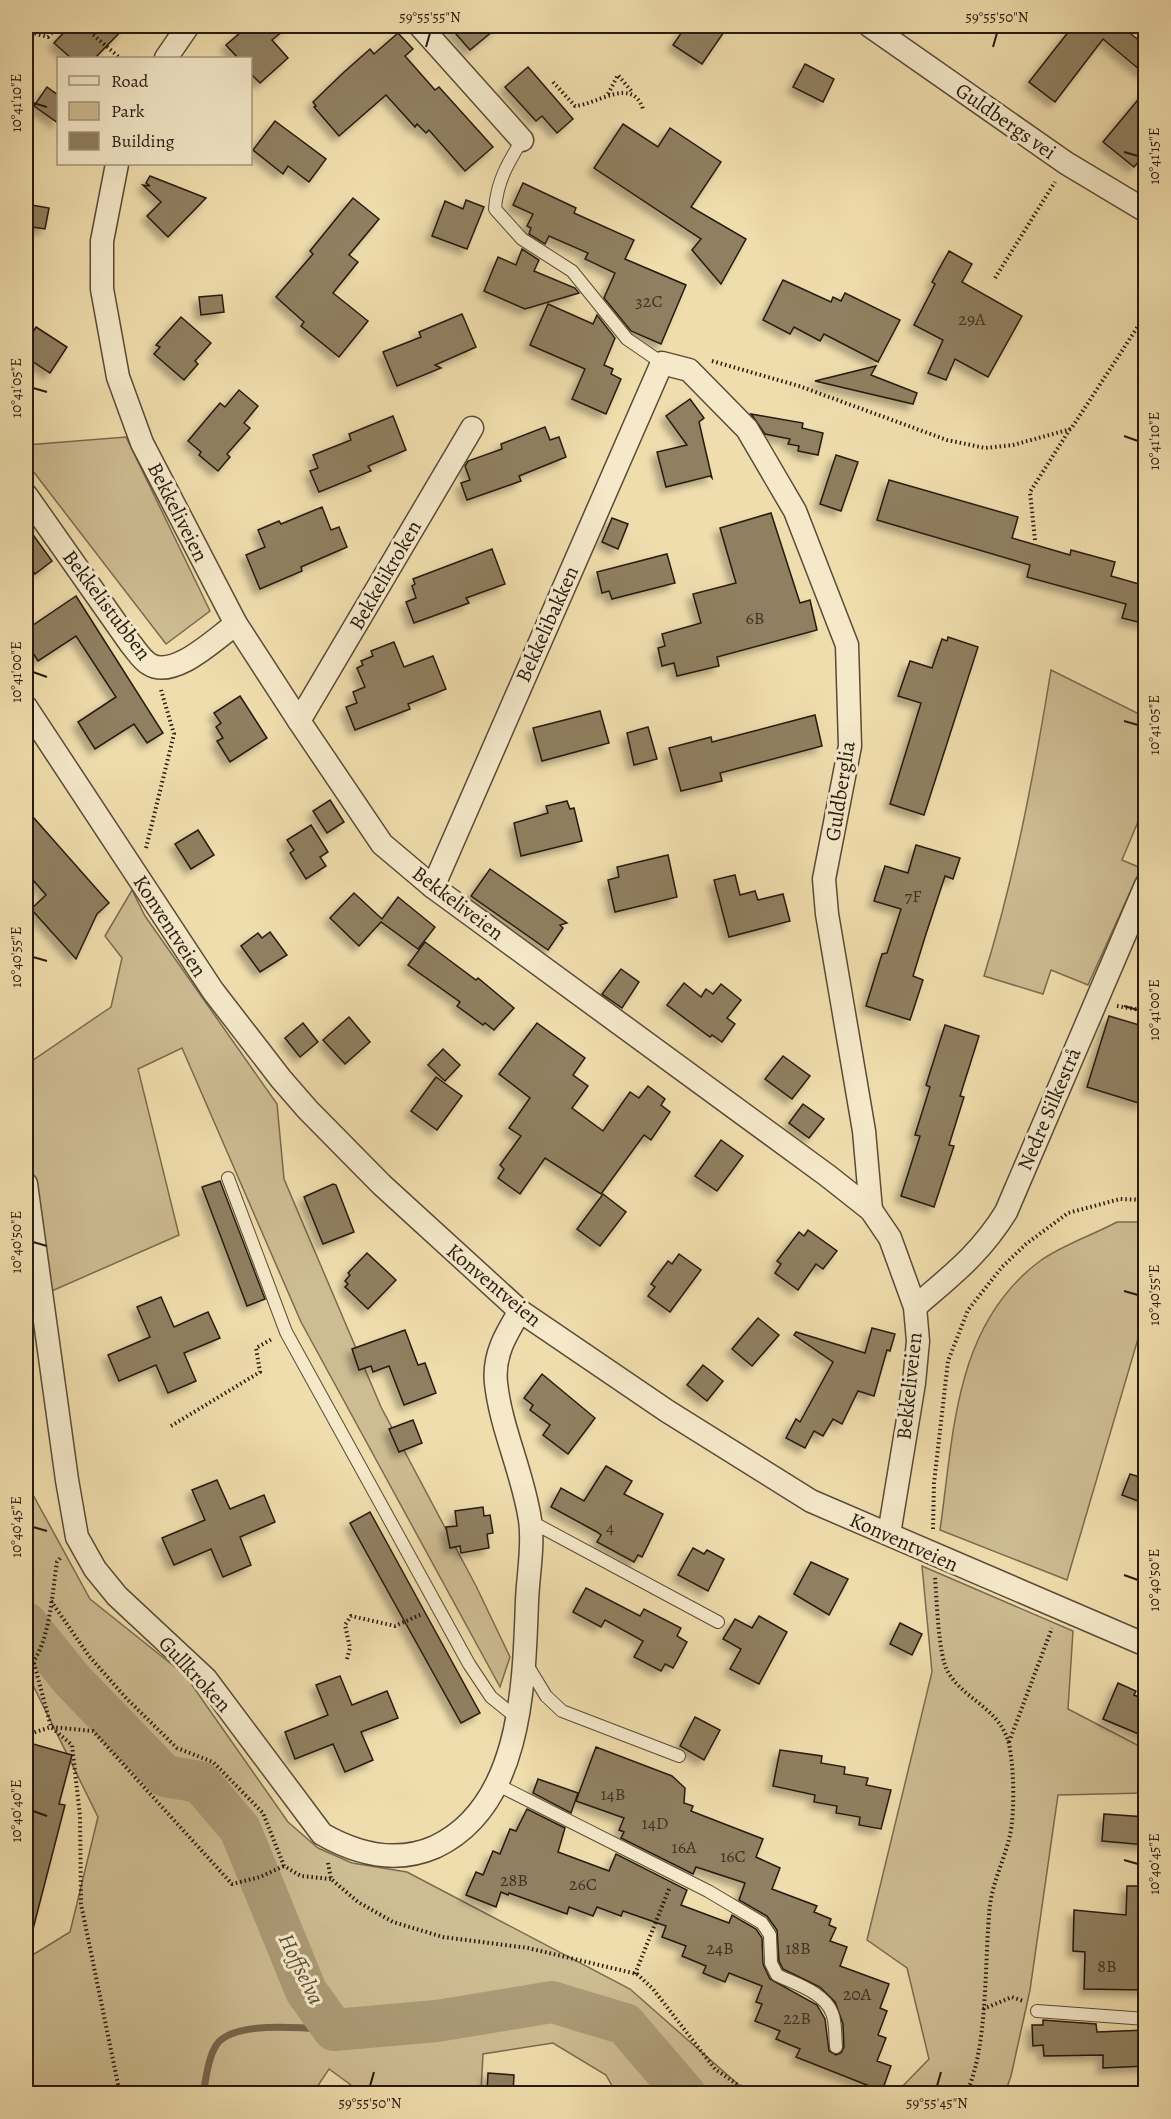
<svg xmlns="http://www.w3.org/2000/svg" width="1171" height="2119" viewBox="0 0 1171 2119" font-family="Alegreya,serif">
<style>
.green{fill:#cebc92;stroke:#7a6b50;stroke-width:1.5}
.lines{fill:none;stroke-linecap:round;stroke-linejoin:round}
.stream{stroke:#77674d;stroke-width:7}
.river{stroke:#ac9b77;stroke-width:42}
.building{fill:#907f61;stroke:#271a0f;stroke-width:1.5;filter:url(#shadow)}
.lane-casing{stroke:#594b36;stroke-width:14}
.street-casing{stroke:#594b36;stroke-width:25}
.path{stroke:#271a0f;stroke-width:4;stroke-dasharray:1.5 3;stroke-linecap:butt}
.lane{stroke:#f5e9ca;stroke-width:12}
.street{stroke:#f5e9ca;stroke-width:22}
.ticks{fill:none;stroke:#271a0f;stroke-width:2}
.labels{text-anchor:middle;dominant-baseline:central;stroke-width:6;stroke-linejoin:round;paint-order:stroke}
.number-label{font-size:18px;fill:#413324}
.street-label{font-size:21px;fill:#271a0f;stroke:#f5e9ca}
.water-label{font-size:22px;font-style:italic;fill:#5c4e39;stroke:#f5e9ca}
.neatline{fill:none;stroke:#271a0f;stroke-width:2}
.ticks-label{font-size:15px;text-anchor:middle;fill:#271a0f}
</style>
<defs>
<filter id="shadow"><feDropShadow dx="-5.5" dy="5.5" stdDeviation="3" flood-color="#0004"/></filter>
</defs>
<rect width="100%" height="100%" fill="#f0ddad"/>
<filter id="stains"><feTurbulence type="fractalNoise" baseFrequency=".00333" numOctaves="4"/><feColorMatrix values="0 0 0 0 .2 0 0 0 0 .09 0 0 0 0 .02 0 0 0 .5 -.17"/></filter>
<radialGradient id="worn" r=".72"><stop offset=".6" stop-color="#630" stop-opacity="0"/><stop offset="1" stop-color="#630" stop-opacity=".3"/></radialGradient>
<!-- green -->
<g class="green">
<polygon points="126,437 210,611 166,644 26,462 26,445"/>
<path d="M1051,670l94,47v88l-23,55 19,8 -53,117 -37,-15 -8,24 -59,-18c31,-100 50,-202 67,-306z"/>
<polygon points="132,890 145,916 277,1104 284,1179 381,1407 476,1586 510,1657 500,1687 301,1322 182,1048 138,1069 179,1235 29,1301 26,1464 26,1065 111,1007 122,958 105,936"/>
<path d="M1117,1222h28v93l-78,265 -127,-50c14,-97 14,-205 100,-269 22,-16 53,-26 77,-39z"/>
<polygon points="26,1482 90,1599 185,1675 288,1822 318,1848 352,1863 407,1872 630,1989 748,2093 616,2093 606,2075 553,2043 483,2054 481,2093 362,2093 329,2069 313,2093 26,2093 26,1959 70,1932 98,1817 26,1671"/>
<polygon points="922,1566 1073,1631 1068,1709 1145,1749 1145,1793 1058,1795 1030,1990 1011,2076 1005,2093 896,2093 929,2059 907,1968 867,1940 932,1672"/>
</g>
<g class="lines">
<!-- stream -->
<path class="stream" d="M203,2094c3,-15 5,-37 14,-50 18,-24 90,-16 117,-14"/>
<!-- river -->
<polyline class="river" points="26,1623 73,1681 165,1776 200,1782 240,1829 306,1991 334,2030 437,2021 552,2002 625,2024 685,2094"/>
</g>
<!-- building -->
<g class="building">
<polygon points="70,26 126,26 95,58 71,58 54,43"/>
<polygon points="248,26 289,26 272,40 288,58 260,83 250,73 250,58 238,58 226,45"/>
<polygon points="449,26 499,26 470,50"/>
<polygon points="686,26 728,26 702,64 673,45"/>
<polygon points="1073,26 1121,26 1146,46 1146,75 1103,39 1055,102 1029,82"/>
<polygon points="398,33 413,49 405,56 435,90 439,87 493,147 465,171 429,130 426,133 417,124 415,127 386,95 339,136 314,107 316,106 313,102 343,73 370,49 374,54"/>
<polygon points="805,64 834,79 823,102 793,87"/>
<polygon points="528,67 573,119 557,133 542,116 536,121 505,87"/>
<polygon points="47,87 58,95 58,123 34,106"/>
<polygon points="1146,90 1146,153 1134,167 1103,142"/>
<polygon points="275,121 326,159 309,182 288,166 283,174 253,150"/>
<polygon points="623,124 658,147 670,128 721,162 691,207 746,239 721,284 692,250 701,239 594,168"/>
<polygon points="150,176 206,198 168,237 147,216 161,202 143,185 150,186 146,183"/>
<polygon points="523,183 576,208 574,213 634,240 625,259 686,285 661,344 631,331 604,298 615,273 585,259 588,253 549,236 545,244 529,234 531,228 527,226 533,214 513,205"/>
<polygon points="353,198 379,219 349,255 358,262 333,293 368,321 339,357 301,326 304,322 276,297 313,254 310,251"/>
<polygon points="466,200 484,207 467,249 432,236 445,201 463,209"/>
<polygon points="26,204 49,208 45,229 26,226"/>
<polygon points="522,249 539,260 534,271 575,288 579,293 525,309 484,291 498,257 516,265"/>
<polygon points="949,251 972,264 962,282 1022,316 988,377 955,359 946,380 928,373 943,340 914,325 935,284 932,282"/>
<polygon points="783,280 831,302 833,297 841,301 845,293 900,320 878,362 824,334 820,341 794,327 790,334 763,320"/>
<polygon points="222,295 224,312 201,315 199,297"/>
<polygon points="548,304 593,324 597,315 615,338 604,365 613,369 611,374 621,379 606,414 572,399 585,369 530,345"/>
<polygon points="462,314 476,347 435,365 441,368 397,386 383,352 421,337 419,332"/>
<polygon points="181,317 211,343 195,361 198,364 184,380 154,354 160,347 156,345"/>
<polygon points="36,327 67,347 50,373 26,357 26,344"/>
<polygon points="876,366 871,375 917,393 913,404 815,381"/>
<polygon points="239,390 258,406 244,423 250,428 227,454 230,457 218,471 199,455 201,452 188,441 220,403 225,407"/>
<polygon points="690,399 704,418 699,422 712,478 710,476 666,487 657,452 687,445 666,416"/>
<polygon points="751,414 803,423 802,428 823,433 818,455 798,451 799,446 788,444 790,439 765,434"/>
<polygon points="393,416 406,450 368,466 371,471 319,492 310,471 318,468 313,455 351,440 349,434"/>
<polygon points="545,427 550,440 559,437 566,457 519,476 521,481 467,500 461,483 470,480 465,466 468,461 502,449 501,444"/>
<polygon points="836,455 858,462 841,511 820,504"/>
<polygon points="889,480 1018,517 1012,538 1070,555 1071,550 1115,562 1111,576 1146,586 1146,624 1122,618 1126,604 1027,577 1030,565 877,520"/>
<polygon points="322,507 331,530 339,527 347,547 301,567 302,571 260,589 246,555 265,547 258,530 279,521 281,524"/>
<polygon points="771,513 800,603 810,600 817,630 717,657 719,666 677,676 674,663 662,666 658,648 665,646 662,634 701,623 693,594 736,583 720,528"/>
<polygon points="612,518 628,524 618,549 602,542"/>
<polygon points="26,525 52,561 35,574 26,561"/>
<polygon points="492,549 505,584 466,598 469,603 414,623 406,602 416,598 412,586 415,584 413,579"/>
<polygon points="667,554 675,583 612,599 609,591 602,593 597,572"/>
<polygon points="76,596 163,733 147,743 134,724 95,749 78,722 116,697 76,636 38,661 26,642 26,630"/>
<polygon points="948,637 978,647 924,815 890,804 921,703 898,696 910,661 932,668 942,639 947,641"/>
<polygon points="394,642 404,667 433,656 446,689 408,704 410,709 355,730 346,707 357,703 353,692 365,687 357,668 363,665 361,661 373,656 371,651"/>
<polygon points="240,696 267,738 230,762 217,741 223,738 216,727 221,723 214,713"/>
<polygon points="600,711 609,743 542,761 533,728"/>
<polygon points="815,715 822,746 720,773 722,781 681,791 669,748 711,737 712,742"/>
<polygon points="648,727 657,759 634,765 627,733"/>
<polygon points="330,800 344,822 327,833 313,811"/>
<polygon points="567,801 570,809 574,808 582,841 521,856 514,823 548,813 546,806"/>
<polygon points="26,809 109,903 97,914 76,959 31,909 46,895 26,872"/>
<polygon points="311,825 328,852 320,857 326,866 306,879 290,853 294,850 287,840"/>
<polygon points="198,830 214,855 191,869 175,844"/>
<polygon points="916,845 960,858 953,879 945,876 925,937 913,976 923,980 910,1020 866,1006 882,954 887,953 901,909 874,901 885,866 908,873"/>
<polygon points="668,855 677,897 615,912 608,880 619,877 617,867"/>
<polygon points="490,869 567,923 560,925 563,928 548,950 471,896"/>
<polygon points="735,875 740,895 755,891 758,900 783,894 790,921 729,937 714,880"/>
<polygon points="354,893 382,919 398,897 435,927 418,949 381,922 359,946 330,918"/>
<polygon points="270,932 287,955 260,972 241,946 258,933 262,938"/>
<polygon points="425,942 476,980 478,978 514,1008 494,1030 485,1023 483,1025 457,1006 460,1002 408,965"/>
<polygon points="621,969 639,982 622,1008 602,994"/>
<polygon points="684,983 701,997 706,989 713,994 721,984 741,1000 727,1018 735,1024 722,1042 712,1035 710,1037 667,1005"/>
<polygon points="1109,1016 1146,1027 1146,1092 1142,1104 1087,1087"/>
<polygon points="349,1017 370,1042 345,1064 323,1040"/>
<polygon points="303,1023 318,1042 300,1057 285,1038"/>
<polygon points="537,1023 585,1058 573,1075 588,1086 572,1108 603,1131 630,1092 639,1098 648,1086 665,1099 661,1105 670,1112 651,1140 644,1135 601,1194 545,1158 520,1194 498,1178 504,1169 500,1165 521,1136 509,1128 530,1098 499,1074"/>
<polygon points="945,1025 979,1036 960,1096 964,1097 949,1145 954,1146 934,1207 901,1196 920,1136 915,1135 930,1087 926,1085"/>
<polygon points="443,1049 460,1065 445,1081 428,1065"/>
<polygon points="783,1056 810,1076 792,1099 765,1079"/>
<polygon points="436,1077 462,1096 437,1130 411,1111"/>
<polygon points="803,1104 824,1119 809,1138 789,1123"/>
<polygon points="721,1140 743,1156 717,1191 695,1176"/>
<polygon points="220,1181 265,1299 247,1306 202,1187"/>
<polygon points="333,1184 336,1185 354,1232 323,1244 304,1197"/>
<polygon points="603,1194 626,1212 600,1246 577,1229"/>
<polygon points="808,1230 837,1251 823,1269 816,1264 798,1290 775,1273 781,1264 777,1261 799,1232 804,1236"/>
<polygon points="367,1253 396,1280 368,1309 345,1287 348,1284 345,1281 350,1275 348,1273"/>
<polygon points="679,1254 701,1270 670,1312 648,1296 655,1287 651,1284 668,1261 672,1264"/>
<polygon points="161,1297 174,1327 208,1312 220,1338 184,1353 196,1381 168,1393 156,1365 119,1381 108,1355 150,1337 137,1307"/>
<polygon points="758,1318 779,1335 752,1366 732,1349"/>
<polygon points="872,1328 895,1334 890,1351 887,1350 874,1396 858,1391 842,1424 833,1419 823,1436 814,1431 805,1448 786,1438 796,1419 800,1422 833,1362 794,1335 796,1332 865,1353"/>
<polygon points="405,1330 418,1365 425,1363 436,1393 404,1405 389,1366 373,1372 371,1366 359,1370 352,1349"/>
<polygon points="703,1365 723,1381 707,1401 687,1385"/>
<polygon points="542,1374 595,1418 568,1454 543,1435 550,1425 530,1410 533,1405 524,1398"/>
<polygon points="413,1420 422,1443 399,1452 389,1429"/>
<polygon points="606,1466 632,1481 624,1494 663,1514 642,1557 638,1555 634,1562 597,1542 601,1535 597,1532 551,1507 561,1488 584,1501"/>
<polygon points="1130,1474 1146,1479 1146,1504 1122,1495"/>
<polygon points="217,1480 230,1509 264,1495 275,1522 240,1537 251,1565 223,1577 211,1549 174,1565 162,1538 205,1520 192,1490"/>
<polygon points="483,1507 484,1516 490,1515 493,1533 487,1534 489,1548 461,1553 460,1546 450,1548 446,1527 457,1526 455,1511"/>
<polygon points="370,1512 480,1713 461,1723 350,1523"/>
<polygon points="693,1548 704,1554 707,1550 724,1559 708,1591 678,1575"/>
<polygon points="811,1562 848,1579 829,1615 794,1594"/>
<polygon points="586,1588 640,1616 644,1609 681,1628 677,1636 687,1642 673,1668 665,1664 661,1671 634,1657 643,1641 605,1620 601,1627 573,1612"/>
<polygon points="759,1616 787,1632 759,1684 730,1669 741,1649 723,1639 735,1619 752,1628"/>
<polygon points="900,1623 922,1634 912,1655 890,1644"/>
<polygon points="340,1676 352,1705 387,1691 398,1718 361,1732 373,1760 345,1772 333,1744 295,1759 285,1732 328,1715 316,1685"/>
<polygon points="1118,1683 1136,1691 1134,1695 1146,1700 1146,1737 1103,1719"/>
<polygon points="695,1717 720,1730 704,1760 680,1746"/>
<polygon points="26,1742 72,1755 59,1804 65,1805 32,1933 26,1932"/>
<polygon points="596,1747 672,1776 685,1788 684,1803 693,1806 691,1811 763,1839 756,1857 780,1868 772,1889 817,1906 814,1912 831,1919 829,1925 836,1928 830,1941 847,1947 840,1966 889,1984 880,2008 887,2011 878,2035 886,2038 877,2061 891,2066 882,2091 796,2057 800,2049 776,2039 780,2031 755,2021 762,2004 756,2002 762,1986 729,1973 725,1982 703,1973 706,1966 682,1956 686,1946 662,1937 666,1926 623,1911 621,1916 597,1907 593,1916 569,1907 567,1914 509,1893 508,1895 501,1892 496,1907 466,1895 476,1872 483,1875 493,1851 500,1854 510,1829 516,1831 527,1809 565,1828 558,1852 609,1871 616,1854 687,1890 681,1905 729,1923 732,1915 756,1929 762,1938 763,1964 770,1979 817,2005 825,2019 829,2051 836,2055 841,2053 844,2047 843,2024 835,2002 820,1987 783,1969 779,1961 777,1930 767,1916 739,1900 745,1883 696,1867 693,1874 621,1838 624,1832 619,1830 624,1818 576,1801"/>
<polygon points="780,1750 822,1756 821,1763 845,1767 844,1774 868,1778 866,1785 891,1790 881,1829 859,1825 860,1817 836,1813 837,1806 814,1802 815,1795 773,1786"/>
<polygon points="538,1779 578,1793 571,1813 533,1793"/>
<polygon points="1104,1814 1146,1817 1146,1845 1102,1841"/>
<polygon points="1127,1886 1146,1886 1146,1919 1142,1918 1146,1990 1084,1989 1085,1952 1073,1951 1074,1910 1126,1915"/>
<polygon points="1043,2020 1096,2024 1097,2032 1146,2030 1146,2066 1103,2068 1103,2055 1044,2056 1043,2045 1033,2046 1032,2025 1043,2025"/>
<polygon points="488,2073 514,2075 513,2094 487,2094"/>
</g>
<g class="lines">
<!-- lane casing -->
<g class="lane-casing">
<g id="lane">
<path d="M522,140c-14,23 -25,41 -27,69l27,30 50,32 55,68 35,24"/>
<polyline points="228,1178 286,1332 469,1664 491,1697 517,1718"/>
<polyline points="530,1521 718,1622"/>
<polyline points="526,1663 546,1696 562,1711 679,1756"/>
<path d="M498,1785l210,106 54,32 8,12 1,28 6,12c18,9 47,17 55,38 4,9 3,23 4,34"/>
<polyline points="1037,2011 1146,2019"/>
</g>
</g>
<!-- street casing -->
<g class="street-casing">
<g id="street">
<polyline points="420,26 522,140"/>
<polyline points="870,26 1066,163 1146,211"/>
<polyline points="166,58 188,26"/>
<polyline points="117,164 102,241 102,289 118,377 142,443 236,624 299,721 382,844 433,887 828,1176 871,1210 890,1238 915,1307 918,1341 914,1383 889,1534"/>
<path d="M26,495l104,148c6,7 11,16 19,21 25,16 67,-26 87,-40"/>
<polyline points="26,707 213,991 281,1079 308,1110 382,1185 520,1311 667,1411 811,1501 1146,1645"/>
<polyline points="299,721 472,428"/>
<polyline points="433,887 662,363 689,370 747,429 795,511 847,645 850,746 824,879 827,914 864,1131 871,1210"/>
<path d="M26,1184l41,296 10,57 18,32 22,27 89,83 116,155c35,20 74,30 113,13 87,-41 89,-162 92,-246 1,-26 7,-56 3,-81 -7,-47 -29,-91 -34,-137 -3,-28 10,-49 24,-72"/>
<path d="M915,1307c37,-32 65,-53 91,-95l140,-327"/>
</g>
</g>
<!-- path -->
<g class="path">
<polyline points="83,26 120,58"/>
<polyline points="26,31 48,37 58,26"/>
<path d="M553,82l22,24c23,-2 57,-30 68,3"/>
<polyline points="608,94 618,75 633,93"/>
<polyline points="995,278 1055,182"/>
<polyline points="712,361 799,386 947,440 985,448 1013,445 1071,429 1146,314"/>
<polyline points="1035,540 1030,492 1070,429"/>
<polyline points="146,848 174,734 161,690"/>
<polyline points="1117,1006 1146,1011"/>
<polyline points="171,1426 260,1372 256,1348 272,1339"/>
<polyline points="933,1529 934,1483 948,1361 968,1310 1002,1267 1026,1244 1068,1213 1120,1199 1146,1200"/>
<path d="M935,1578c2,22 3,77 13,94 16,28 52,36 61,72 5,24 6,67 1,91 -5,23 -17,46 -20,70 -6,54 -1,141 -24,189"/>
<polyline points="51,1601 89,1656 127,1699 177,1748 213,1762 263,1813 284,1866 301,1876 331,1879"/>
<polyline points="347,1659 350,1648 345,1625 351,1616 395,1626 422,1614"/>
<polyline points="34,1663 51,1727 72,1745 80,1816 81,1904 120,2094"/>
<path d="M26,1669c24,-19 26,-77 31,-107l5,-6"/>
<polyline points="26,1735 51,1727 93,1731 232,1884 260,1877 284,1866"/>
<polyline points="1009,1742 1052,1628"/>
<polyline points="328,1863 331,1879 358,1902 393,1922 443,1937 528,1948 637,1974 653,1989 715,2069 751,2094"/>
<polyline points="635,1974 669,1889"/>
<polyline points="983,2009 1012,1997 1023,2001"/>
</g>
<!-- lane -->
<use href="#lane" class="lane"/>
<!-- street -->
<use href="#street" class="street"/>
</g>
<!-- ticks -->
<path class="ticks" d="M426,47l4,-14M993,47l4,-14M33,103l14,4M1124,152l14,4M33,388l14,4M1124,436l14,5M33,672l14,5M1124,721l14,4M33,957l14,4M1124,1006l14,4M33,1242l14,4M1124,1291l14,4M33,1527l14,4M1124,1575l14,5M33,1811l14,5M1124,1860l14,4M370,2086l4,-14M937,2086l4,-14"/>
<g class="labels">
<!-- number labels -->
<g class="number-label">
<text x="649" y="301">32C</text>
<text x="972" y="319">29A</text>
<text x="755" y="618">6B</text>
<text x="913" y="896">7F</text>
<text x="610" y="1527">4</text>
<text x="613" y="1794">14B</text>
<text x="655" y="1823">14D</text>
<text x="684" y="1847">16A</text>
<text x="733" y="1856">16C</text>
<text x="514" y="1880">28B</text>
<text x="583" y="1884">26C</text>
<text x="720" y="1948">24B</text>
<text x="798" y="1948">18B</text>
<text x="1107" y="1966">8B</text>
<text x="857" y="1994">20A</text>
<text x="797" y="2018">22B</text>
</g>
<!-- street labels -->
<g class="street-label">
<text transform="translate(1006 121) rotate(35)">Guldbergs vei</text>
<text transform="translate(178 512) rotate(63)">Bekkeliveien</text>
<text transform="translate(385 575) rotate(-60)">Bekkelikroken</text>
<text transform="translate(107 605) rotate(53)">Bekkelistubben</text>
<text transform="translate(547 624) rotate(-66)">Bekkelibakken</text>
<text transform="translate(840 791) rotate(-81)">Guldberglia</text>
<text transform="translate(458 903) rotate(37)">Bekkeliveien</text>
<text transform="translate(170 926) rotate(57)">Konventveien</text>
<text transform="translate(1049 1109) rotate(-67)">Nedre Silkestrå</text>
<text transform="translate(494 1285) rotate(40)">Konventveien</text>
<text transform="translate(909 1386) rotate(-84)">Bekkeliveien</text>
<text transform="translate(904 1542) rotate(24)">Konventveien</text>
<text transform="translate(195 1674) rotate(47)">Gullkroken</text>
</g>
<!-- water labels -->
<g class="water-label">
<text transform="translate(301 1969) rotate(64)">Hoffselva</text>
</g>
</g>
<!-- margin -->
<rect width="1171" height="2119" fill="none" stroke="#f0ddad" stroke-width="66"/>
<!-- legend -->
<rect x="57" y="57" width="195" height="108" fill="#f5e9ca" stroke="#a3967f" stroke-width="1.5"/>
<rect x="69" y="76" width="30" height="9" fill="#f5e9ca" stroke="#a3967f" stroke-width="1.5"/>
<text x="111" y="87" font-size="18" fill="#271a0f">Road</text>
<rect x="69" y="102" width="30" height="18" fill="#cebc92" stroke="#a3967f" stroke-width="1.5"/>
<text x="111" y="117" font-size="18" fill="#271a0f">Park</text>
<rect x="69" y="132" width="30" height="18" fill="#907f61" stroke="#a3967f" stroke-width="1.5"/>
<text x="111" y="147" font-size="18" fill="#271a0f">Building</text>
<rect x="33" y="33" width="1105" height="2053" class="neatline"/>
<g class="ticks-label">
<text x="430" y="22">59°55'55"N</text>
<text x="997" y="22">59°55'50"N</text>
<text transform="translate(16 103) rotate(-90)" y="5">10°41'10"E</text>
<text transform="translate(1154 156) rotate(-90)" y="5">10°41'15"E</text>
<text transform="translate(16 388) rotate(-90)" y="5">10°41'05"E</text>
<text transform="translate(1154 441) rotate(-90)" y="5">10°41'10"E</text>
<text transform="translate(16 672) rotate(-90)" y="5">10°41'00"E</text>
<text transform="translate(1154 725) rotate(-90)" y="5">10°41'05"E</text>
<text transform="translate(16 957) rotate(-90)" y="5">10°40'55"E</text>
<text transform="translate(1154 1010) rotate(-90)" y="5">10°41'00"E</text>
<text transform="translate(16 1242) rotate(-90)" y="5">10°40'50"E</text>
<text transform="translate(1154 1295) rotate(-90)" y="5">10°40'55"E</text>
<text transform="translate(16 1527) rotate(-90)" y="5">10°40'45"E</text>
<text transform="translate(1154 1580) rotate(-90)" y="5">10°40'50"E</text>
<text transform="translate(16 1811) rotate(-90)" y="5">10°40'40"E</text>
<text transform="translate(1154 1864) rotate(-90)" y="5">10°40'45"E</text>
<text x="370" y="2108">59°55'50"N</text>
<text x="937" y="2108">59°55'45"N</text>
</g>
<rect width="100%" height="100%" filter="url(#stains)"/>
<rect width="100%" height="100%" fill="url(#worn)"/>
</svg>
